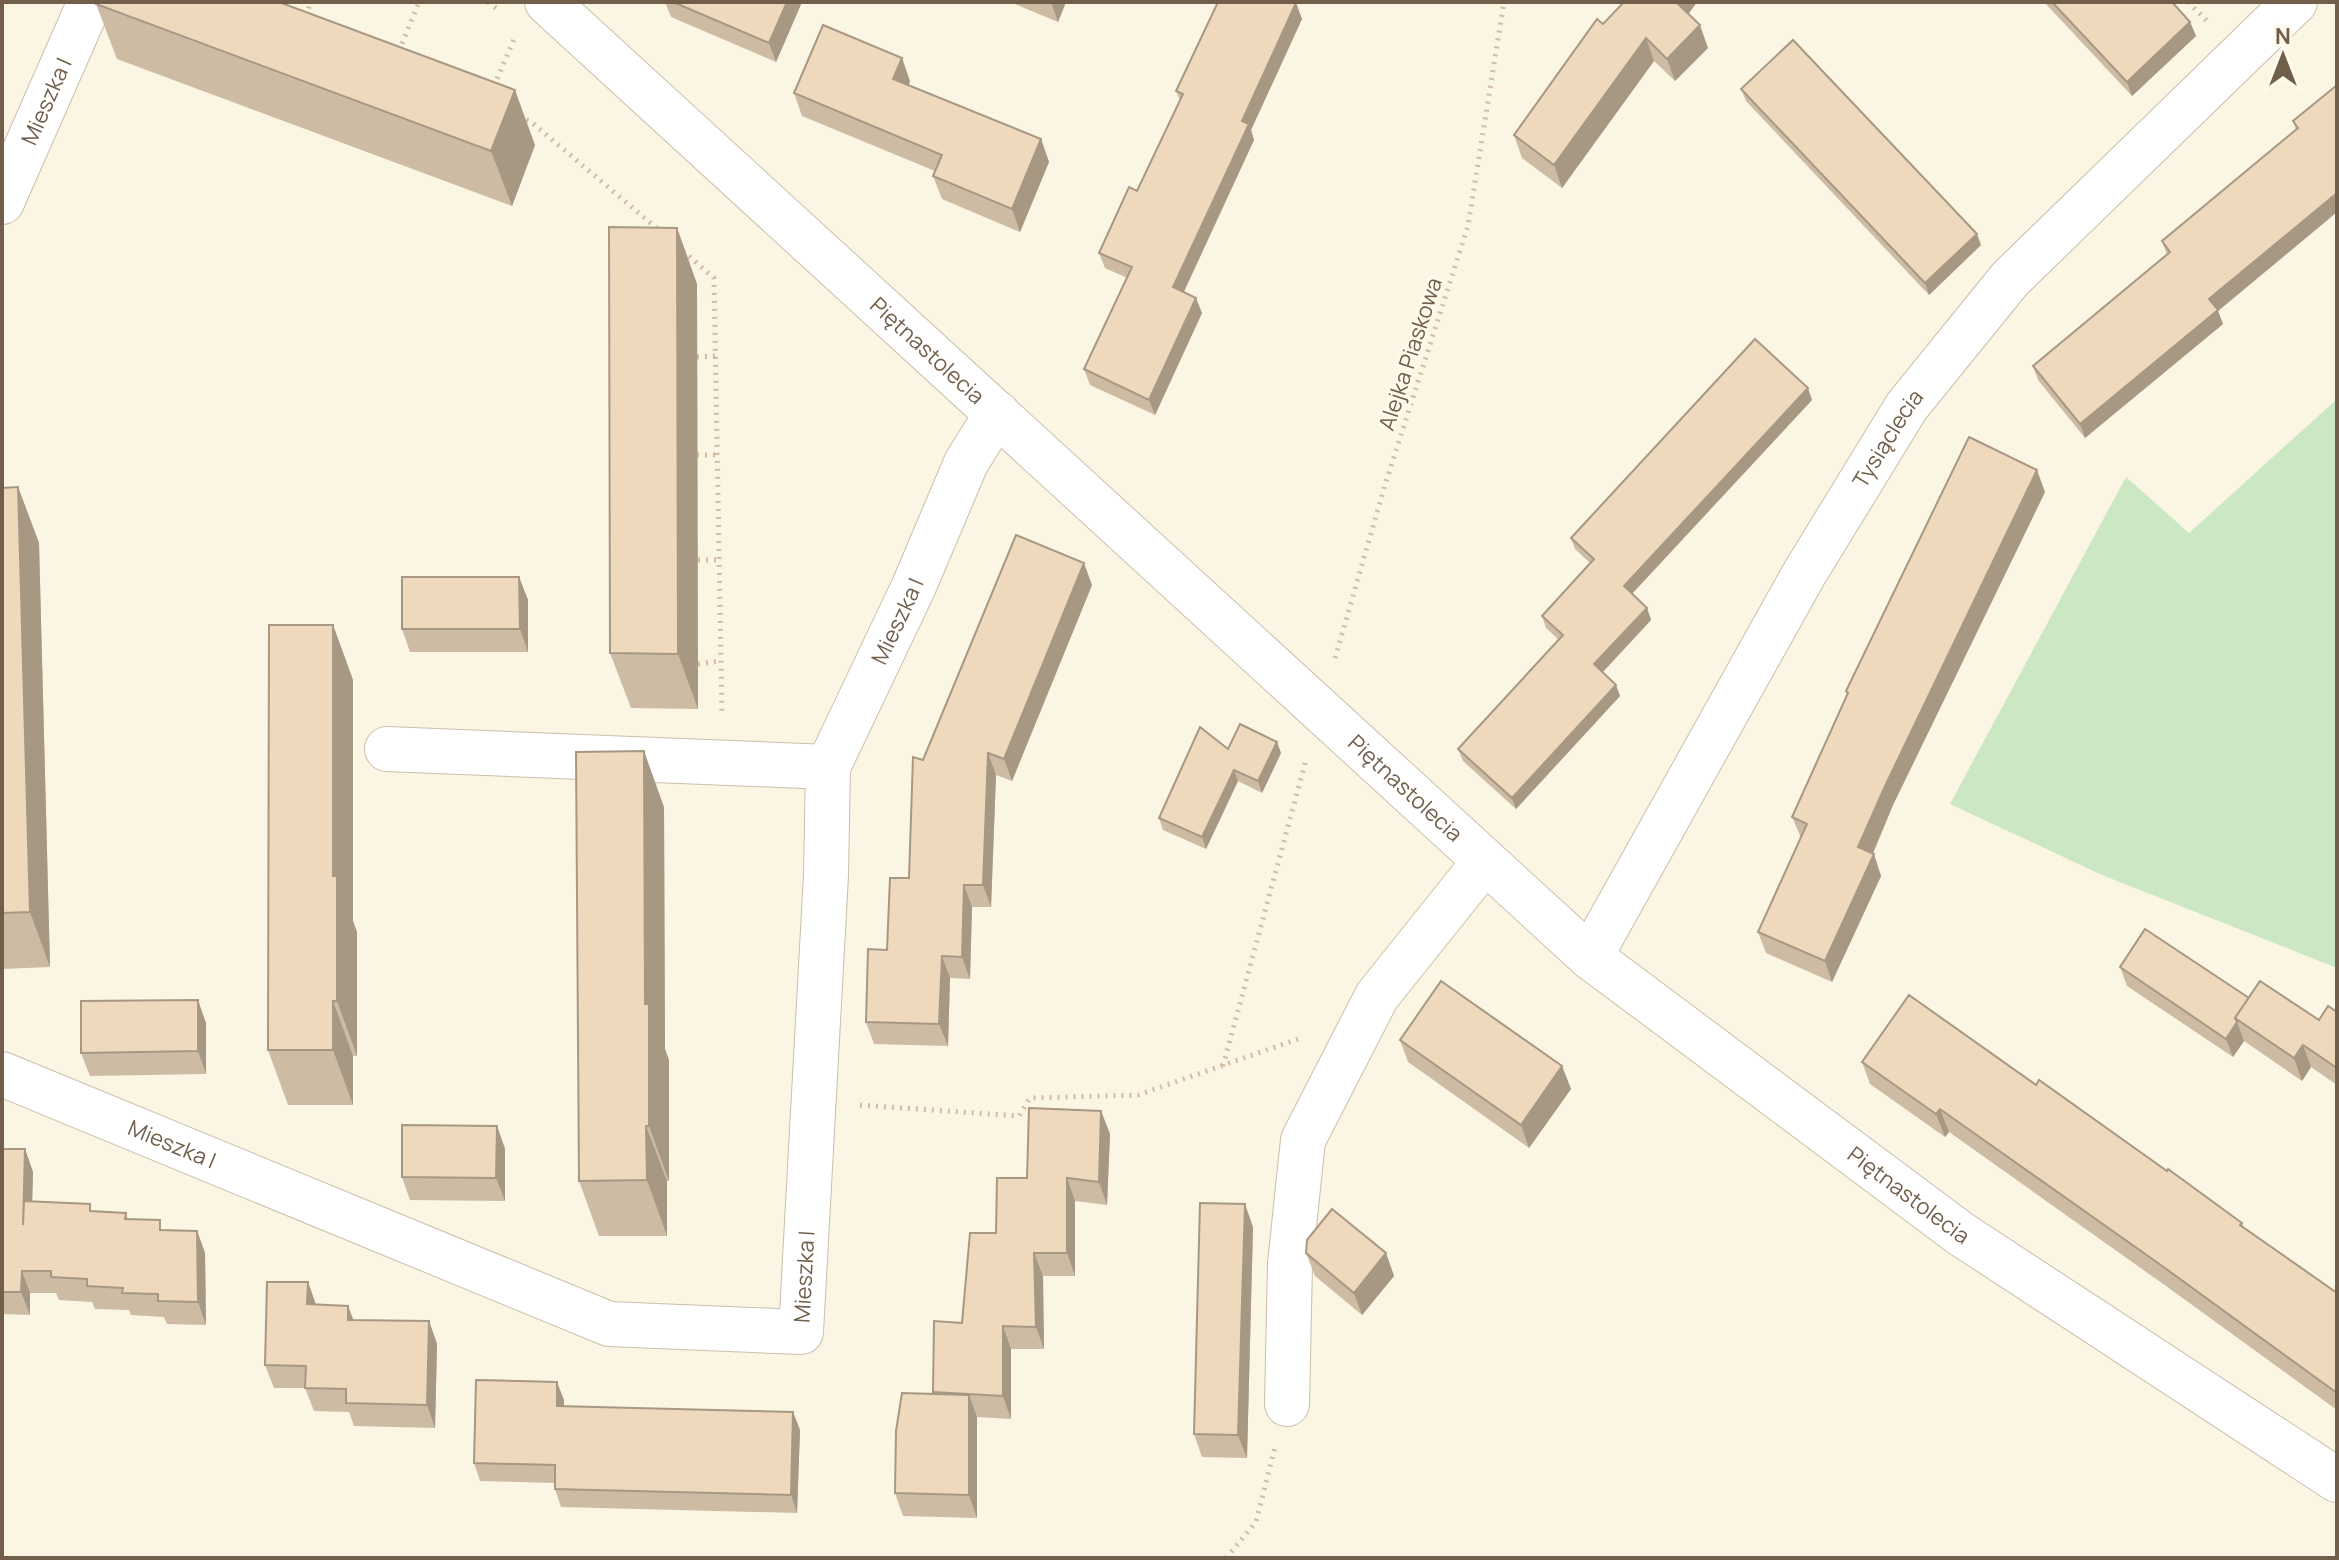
<svg xmlns="http://www.w3.org/2000/svg" width="2339" height="1560" viewBox="0 0 2339 1560" font-family="Manrope,sans-serif">
<style>
.green{fill:#cce7c3}
.lines{fill:none;stroke-linecap:round;stroke-linejoin:round}
.minor-casing{stroke:#ccbeab;stroke-width:46}
.path{stroke:#d3bca0;stroke-width:5;stroke-dasharray:2 6;stroke-linecap:butt}
.minor{stroke:#fff;stroke-width:44}
.wall{fill:#cebba3}
.shaded-wall{fill:#a79884}
.building{fill:#efd9bd;stroke:#a79884;stroke-width:2}
.labels{text-anchor:middle;dominant-baseline:central;stroke-width:6;stroke-linejoin:round;paint-order:stroke}
.street-label{font-size:22px;fill:#725f4b;stroke:#fef9ea}
</style>
<rect width="100%" height="100%" fill="#fbf5e4"/>
<!-- green -->
<polygon class="green" points="2337,399 2337,968 2102,875 1950,804 2126,477 2189,533"/>
<g class="lines">
<!-- minor casing -->
<g class="minor-casing">
<g id="minor">
<path id="s1" d="M547,2l1043,955 371,277 376,246"/>
<path id="s2" d="M2,202l88,-200"/>
<polyline points="387,749 828,767"/>
<path id="s3" d="M1590,957l214,-383 103,-168 103,-127 285,-277"/>
<path id="s4" d="M2,1074l607,250 192,8 25,-457 2,-108 86,-181 52,-123 31,-50"/>
<polyline points="1287,1404 1290,1264 1303,1140 1377,996 1485,861"/>
</g>
</g>
<!-- path -->
<g class="path">
<polyline points="488,2 500,11"/>
<polyline points="2188,2 2207,21"/>
<polyline points="306,16 311,2"/>
<polyline points="399,51 419,2"/>
<polyline points="494,86 515,37"/>
<polyline points="519,117 530,121 660,231"/>
<polyline points="683,251 714,278 722,714"/>
<polyline points="697,357 717,356"/>
<polyline points="697,455 718,455"/>
<polyline points="698,560 719,560"/>
<polyline points="1335,658 1385,485 1468,226 1504,2"/>
<polyline points="698,664 720,661"/>
<polyline points="1223,1066 1306,760"/>
<polyline points="860,1105 1019,1116 1030,1098 1138,1095 1298,1039"/>
<polyline points="1226,1558 1256,1522 1275,1447"/>
</g>
<!-- minor -->
<use href="#minor" class="minor"/>
</g>
<!-- wall -->
<g class="wall">
<polygon points="665,2 802,2 776,62 671,17"/>
<polygon points="1015,2 1066,2 1058,22 1015,4"/>
<polygon points="1624,2 1697,2 1688,14 1708,48 1675,81 1654,61 1562,188 1522,158 1514,135 1603,24"/>
<polygon points="2044,2 2172,2 2190,22 2196,36 2132,96"/>
<polygon points="1296,3 1302,19 1251,130 1254,140 1184,292 1202,313 1155,415 1090,385 1084,369 1127,278 1105,268 1099,253 1137,191 1180,100 1176,91"/>
<polygon points="96,4 535,145 512,206 117,59"/>
<polygon points="910,81 909,85 1041,139 1049,162 1020,232 942,199 933,176 935,171 802,116 794,93"/>
<polygon points="2337,85 2337,212 2218,311 2223,324 2085,438 2038,380 2033,366 2167,255 2162,241 2296,130 2293,121"/>
<polygon points="1741,89 1981,245 1929,295 1746,101"/>
<polygon points="677,228 697,284 698,709 631,708 610,653"/>
<polygon points="1812,400 1632,594 1647,608 1651,620 1603,672 1620,696 1516,809 1463,761 1458,749 1559,640 1546,628 1542,616 1590,563 1575,549 1571,538"/>
<polygon points="18,487 39,543 50,967 2,969 2,488"/>
<polygon points="2045,492 1893,805 1873,854 1881,876 1832,982 1766,953 1758,932 1801,838 1792,817 1847,696 1846,691"/>
<polygon points="519,577 528,600 528,652 410,652 402,629"/>
<polygon points="1092,585 1012,781 996,775 991,907 972,907 970,979 950,978 948,1046 874,1044 866,1022 909,878 923,760"/>
<polygon points="333,625 353,680 353,921 357,932 357,1056 353,1056 353,1105 288,1105 268,1050"/>
<polygon points="1277,742 1281,753 1262,793 1238,781 1206,849 1163,830 1159,818 1228,749"/>
<polygon points="664,807 665,1049 669,1060 669,1181 667,1181 667,1236 599,1236 579,1181"/>
<polygon points="2120,967 2249,998 2319,1020 2337,1012 2337,1085 2311,1067 2302,1081 2244,1041 2233,1057 2127,986"/>
<polygon points="206,1023 206,1074 90,1076 81,1053"/>
<polygon points="1400,1040 1562,1066 1571,1089 1529,1148 1408,1062"/>
<polygon points="1862,1062 2036,1085 2242,1223 2244,1228 2337,1293 2337,1410 2166,1286 1949,1132 1945,1137 1870,1084"/>
<polygon points="1101,1111 1110,1134 1107,1205 1075,1201 1075,1276 1043,1276 1044,1349 1011,1349 1011,1419 977,1417 977,1518 903,1516 895,1493 962,1323 996,1233 1027,1178"/>
<polygon points="497,1126 505,1149 505,1201 410,1200 402,1177"/>
<polygon points="2,1149 25,1149 33,1172 32,1202 93,1211 126,1213 128,1219 164,1230 197,1231 205,1253 206,1325 167,1324 164,1317 131,1315 129,1310 95,1309 92,1302 59,1300 56,1293 30,1293 30,1315 2,1314"/>
<polygon points="1253,1227 1247,1458 1202,1457 1194,1434"/>
<polygon points="1306,1253 1386,1253 1394,1276 1362,1315 1315,1276"/>
<polygon points="308,1282 316,1305 353,1320 429,1321 437,1344 435,1428 354,1426 349,1412 314,1411 305,1388 274,1388 265,1365"/>
<polygon points="564,1400 564,1406 793,1412 800,1430 797,1513 561,1507 555,1489 555,1483 480,1481 474,1463"/>
</g>
<!-- shaded-wall -->
<g class="shaded-wall">
<polygon points="787,2 802,2 776,62 769,43"/>
<polygon points="1051,2 1066,2 1058,22"/>
<polygon points="1674,2 1697,2 1682,23"/>
<polygon points="1296,3 1302,19 1251,130 1254,140 1179,302 1173,287 1242,121"/>
<polygon points="2190,22 2196,36 2132,96 2127,82"/>
<polygon points="1700,25 1708,48 1675,81 1667,59"/>
<polygon points="1646,38 1654,61 1562,188 1554,165"/>
<polygon points="902,58 910,81 902,101 893,79"/>
<polygon points="515,90 535,145 512,206 491,151"/>
<polygon points="1041,139 1049,162 1020,232 1012,209"/>
<polygon points="2337,193 2337,212 2218,311 2223,324 2085,438 2080,424 2209,299"/>
<polygon points="677,228 697,284 698,709 678,654"/>
<polygon points="1977,234 1981,245 1929,295 1925,283"/>
<polygon points="1196,298 1202,313 1155,415 1149,400"/>
<polygon points="1808,388 1812,400 1628,598 1624,586"/>
<polygon points="2037,470 2045,492 1893,805 1866,869 1858,847 1886,784"/>
<polygon points="18,487 39,543 50,967 30,912"/>
<polygon points="1084,563 1092,585 1012,781 1004,759"/>
<polygon points="519,577 528,600 528,652 520,629"/>
<polygon points="1647,608 1651,620 1599,676 1594,664"/>
<polygon points="333,625 353,680 353,921 357,932 357,1056 337,1001 333,876"/>
<polygon points="1616,685 1620,696 1516,809 1512,798"/>
<polygon points="1277,742 1281,753 1262,793 1258,781"/>
<polygon points="644,751 664,807 665,1049 669,1060 669,1181 649,1126 645,1004"/>
<polygon points="988,753 996,775 991,907 983,885"/>
<polygon points="1234,770 1238,781 1206,849 1202,837"/>
<polygon points="1874,854 1881,876 1832,982 1825,961"/>
<polygon points="964,885 972,907 970,979 962,957"/>
<polygon points="942,956 950,978 948,1046 939,1024"/>
<polygon points="198,1000 206,1023 206,1074 198,1051"/>
<polygon points="333,1001 353,1056 353,1105 333,1050"/>
<polygon points="2237,1022 2244,1041 2233,1057 2226,1039"/>
<polygon points="2303,1045 2311,1067 2302,1081 2294,1058"/>
<polygon points="1562,1066 1571,1089 1529,1148 1521,1125"/>
<polygon points="1940,1109 1949,1132 1945,1137 1936,1114"/>
<polygon points="1101,1111 1110,1134 1107,1205 1099,1182"/>
<polygon points="497,1126 505,1149 505,1201 496,1178"/>
<polygon points="646,1126 667,1181 667,1236 647,1180"/>
<polygon points="25,1149 33,1172 31,1248 23,1225"/>
<polygon points="1067,1178 1075,1201 1075,1276 1067,1253"/>
<polygon points="1245,1204 1253,1227 1247,1458 1238,1435"/>
<polygon points="197,1231 205,1253 206,1325 198,1302"/>
<polygon points="1034,1253 1043,1276 1044,1349 1036,1327"/>
<polygon points="1386,1253 1394,1276 1362,1315 1354,1293"/>
<polygon points="22,1271 30,1293 30,1315 21,1292"/>
<polygon points="308,1282 316,1305 307,1304"/>
<polygon points="348,1306 357,1329 348,1320"/>
<polygon points="429,1321 437,1344 435,1428 427,1405"/>
<polygon points="1003,1326 1011,1349 1011,1419 1003,1396"/>
<polygon points="557,1382 564,1400 563,1424 557,1406"/>
<polygon points="969,1395 977,1417 977,1518 969,1495"/>
<polygon points="793,1412 800,1430 797,1513 791,1495"/>
</g>
<!-- building -->
<g class="building">
<polygon points="97,2 279,2 515,90 491,151 96,4"/>
<polygon points="673,2 787,2 769,43"/>
<polygon points="1218,2 1296,3 1242,121 1249,124 1173,287 1196,298 1149,400 1084,369 1132,267 1099,253 1129,187 1137,191 1183,94 1176,91"/>
<polygon points="1624,2 1676,2 1700,25 1667,59 1646,38 1554,165 1514,135 1597,19 1603,24"/>
<polygon points="2052,2 2172,2 2190,22 2127,82"/>
<polygon points="823,25 902,58 893,79 1041,139 1012,209 933,176 942,155 794,93"/>
<polygon points="1793,40 1977,234 1925,283 1741,89"/>
<polygon points="2337,85 2337,193 2209,299 2218,310 2080,424 2033,366 2170,252 2162,241 2298,128 2293,121"/>
<polygon points="609,227 677,228 678,654 610,653"/>
<polygon points="1755,339 1808,388 1624,586 1647,608 1594,664 1616,685 1512,798 1458,749 1563,635 1542,616 1594,559 1571,538"/>
<polygon points="1969,437 2037,470 1886,784 1858,847 1874,854 1825,961 1758,932 1807,824 1792,817 1848,693 1846,691"/>
<polygon points="18,487 30,912 2,913 2,488"/>
<polygon points="1016,535 1084,563 1004,759 988,753 983,885 964,885 962,957 942,956 939,1024 866,1022 868,949 887,950 890,878 909,878 913,757 923,760"/>
<polygon points="402,577 519,577 520,629 402,629"/>
<polygon points="269,625 333,625 333,876 337,876 337,1001 333,1001 333,1050 268,1050"/>
<polygon points="1240,724 1277,742 1258,781 1234,770 1202,837 1159,818 1200,727 1228,749"/>
<polygon points="644,751 645,1004 649,1004 649,1126 646,1126 647,1180 579,1181 576,752"/>
<polygon points="2145,929 2249,998 2235,1018 2237,1022 2226,1039 2120,967"/>
<polygon points="1441,981 1562,1066 1521,1125 1400,1040"/>
<polygon points="2260,981 2319,1020 2328,1006 2337,1012 2337,1068 2303,1045 2294,1058 2235,1018"/>
<polygon points="1909,995 2036,1085 2039,1080 2167,1171 2168,1169 2242,1223 2240,1225 2337,1293 2337,1393 2158,1263 1940,1109 1936,1114 1862,1062"/>
<polygon points="198,1000 198,1051 81,1053 81,1001"/>
<polygon points="1029,1108 1101,1111 1099,1182 1067,1178 1067,1253 1034,1253 1036,1327 1003,1326 1003,1396 933,1392 934,1321 962,1323 970,1233 996,1233 997,1178 1027,1178"/>
<polygon points="402,1125 497,1126 496,1178 402,1177"/>
<polygon points="2,1149 25,1149 23,1225 24,1201 90,1204 90,1211 126,1213 125,1219 160,1220 160,1230 197,1231 198,1302 158,1301 158,1294 122,1293 123,1288 87,1286 87,1279 51,1277 51,1271 22,1271 21,1292 2,1292"/>
<polygon points="1200,1203 1245,1204 1238,1435 1194,1434"/>
<polygon points="1332,1209 1386,1253 1354,1293 1306,1253 1307,1240"/>
<polygon points="267,1282 308,1282 307,1304 348,1306 348,1320 429,1321 427,1405 346,1403 346,1389 305,1388 306,1366 265,1365"/>
<polygon points="476,1380 557,1382 557,1406 793,1412 791,1495 555,1489 555,1465 474,1463"/>
<polygon points="902,1393 969,1395 969,1495 895,1493 896,1431"/>
</g>
<g class="labels">
<!-- street labels -->
<g class="street-label">
<text stroke="none"><textPath href="#s2" startOffset="110">Mieszka I</textPath></text>
<text stroke="none"><textPath href="#s1" startOffset="516">Piętnastolecia</textPath></text>
<text transform="translate(1410 354) rotate(-72)">Alejka Piaskowa</text>
<text stroke="none"><textPath href="#s3" startOffset="598">Tysiąclecia</textPath></text>
<text stroke="none"><textPath href="#s4" startOffset="1576">Mieszka I</textPath></text>
<text stroke="none"><textPath href="#s1" startOffset="1164">Piętnastolecia</textPath></text>
<text stroke="none"><textPath href="#s4" startOffset="184">Mieszka I</textPath></text>
<text stroke="none"><textPath href="#s1" startOffset="1812">Piętnastolecia</textPath></text>
<text stroke="none"><textPath href="#s4" startOffset="904">Mieszka I</textPath></text>
</g>
</g>
<!-- border -->
<rect width="2339" height="1560" fill="none" stroke="#725f4b" stroke-width="8"/>
<!-- north arrow -->
<g transform="translate(2283 56)" stroke="#fef9ea" stroke-width="6" paint-order="stroke">
<path d="M0-6L14 30L0 20L-14 30Z" fill="#725f4b"/>
<text y="-12" font-size="22" font-weight="bold" text-anchor="middle" fill="#725f4b">N</text>
</g>
</svg>
